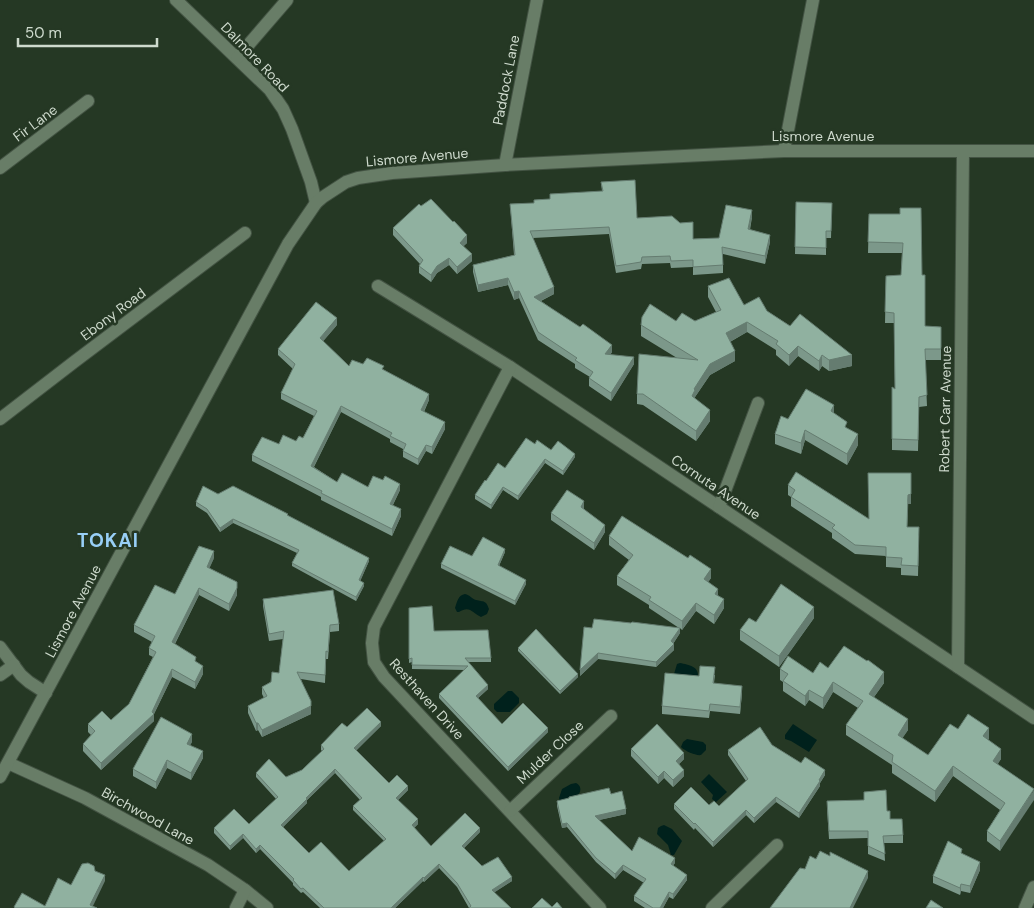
<svg xmlns="http://www.w3.org/2000/svg" width="1034" height="908" viewBox="0 0 1034 908" font-family="'DM Sans',sans-serif">
<style>
.water{fill:#00211c}
.lines{fill:none;stroke-linecap:round;stroke-linejoin:round}
.street-casing{stroke:#435343;stroke-width:14}
.street{stroke:#687d67;stroke-width:12}
.wall{fill:#7c988a;fill-rule:evenodd}
.shaded-wall{fill:#657c70}
.building{fill:#90b1a0;stroke:#657c70;fill-rule:evenodd}
.labels{text-anchor:middle;dominant-baseline:central;stroke-width:5;stroke-linejoin:round;paint-order:stroke}
.street-label{font-size:14px;fill:#cedacd;stroke:#253824}
.district-label{font-size:19px;font-weight:bold;letter-spacing:1px;fill:#98cff7;stroke:#253824}
</style>
<rect width="100%" height="100%" fill="#253824"/>
<!-- water -->
<g class="water">
<path d="M465,594c5,1 7,5 11,6 8,2 10,0 13,9l-2,5 -6,3c-9,-4 -11,-12 -22,-5h-2l-2,-4c2,-6 3,-13 10,-14z"/>
<path d="M680,663c9,2 19,3 18,14l-24,-3 3,-10z"/>
<polygon points="508,691 512,691 519,698 519,703 510,712 497,712 494,709 494,704"/>
<polygon points="793,724 817,740 809,752 791,741 785,739 785,735"/>
<path d="M687,739l16,3 3,3v5l-5,5c-5,1 -16,-4 -20,-8l2,-5z"/>
<polygon points="709,774 727,792 716,802 712,799 713,795 701,782"/>
<path d="M576,783c4,2 5,5 4,9l-2,3 -18,7 -1,-4 3,-9 9,-5z"/>
<polygon points="664,825 672,829 682,841 674,855 671,855 668,845 657,834 658,828 661,826"/>
</g>
<g class="lines">
<!-- street casing -->
<g class="street-casing">
<g id="street">
<polyline points="176,0 270,90 283,109 292,129 311,182 316,203"/>
<polyline points="237,58 287,0"/>
<polyline points="784,151 813,0"/>
<polyline points="505,165 537,0"/>
<polyline points="0,168 88,101"/>
<polyline points="378,286 510,367 1034,718"/>
<polyline points="510,367 374,627 372,643 374,662 384,677 600,908"/>
<polyline points="0,419 74,362 245,233"/>
<polyline points="719,507 758,403"/>
<polyline points="0,647 21,675 29,682 46,693"/>
<polyline points="958,667 963,151"/>
<polyline points="0,675 14,665"/>
<polyline points="8,763 85,798 208,865 245,890 267,908"/>
<polyline points="0,777 288,244 316,203 323,197 346,182 358,178 392,173 505,165 784,151 1034,151"/>
<polyline points="510,811 611,716"/>
<polyline points="236,908 245,890"/>
<polyline points="712,908 777,845"/>
<polyline points="1025,908 1034,887"/>
</g>
</g>
<!-- street -->
<use href="#street" class="street"/>
</g>
<!-- wall -->
<g class="wall">
<polygon points="601,182 637,218 693,239 719,238 752,217 750,230 770,242 765,264 723,254 723,273 693,275 693,267 671,268 670,263 642,264 641,269 616,273 609,234 533,238 554,294 541,301 612,352 610,355 634,364 611,401 589,386 589,378 590,377 575,368 575,364 538,340 519,298 514,300 508,285 478,292 473,272 473,265 514,255 510,204 534,203 534,200 550,199 602,191"/>
<polygon points="796,202 832,203 831,238 826,238 826,255 795,254"/>
<polygon points="421,206 467,243 463,246 472,261 457,274 449,265 437,273 431,282 419,273 419,266 420,264 393,235 393,228"/>
<polygon points="869,214 900,214 922,275 925,326 941,327 941,360 925,360 927,406 919,407 918,451 892,450 892,387 895,389 894,323 885,323 886,276 901,275 902,253 868,253"/>
<polygon points="708,286 744,305 767,311 852,366 829,371 822,366 819,371 798,356 789,366 776,355 776,350 747,332 730,342 735,361 710,375 695,397 695,399 710,421 696,441 643,405 637,404 637,394 677,358 641,336 641,325 676,321 695,321 716,312 708,297"/>
<polygon points="337,325 323,341 349,366 363,364 384,370 429,400 424,412 445,429 432,454 426,451 418,465 403,457 403,449 390,442 390,439 341,412 314,467 337,482 368,487 400,490 393,505 401,516 392,536 321,500 321,497 252,461 252,455 279,444 296,441 303,438 314,416 281,399 281,393 293,369 278,355 278,349"/>
<polygon points="834,414 847,429 858,445 847,465 805,440 801,454 775,444 775,434 788,419"/>
<polygon points="535,444 575,457 563,475 545,463 518,500 503,490 491,509 475,499 475,495 486,481 505,468"/>
<polygon points="868,473 911,504 908,504 907,527 919,536 918,576 901,575 901,568 886,567 886,556 855,554 832,538 832,533 791,506 791,497 788,495 788,485 869,519"/>
<polygon points="218,494 288,516 369,561 360,581 364,586 356,601 292,566 292,563 297,553 233,523 220,532 207,513 196,506 196,502"/>
<polygon points="584,508 584,509 605,532 594,550 551,520 551,513"/>
<polygon points="609,536 711,578 708,582 718,596 724,608 714,624 696,611 682,630 680,628 680,633 673,644 674,650 656,667 598,659 580,676 592,628 631,623 679,628 649,608 649,605 617,585 617,576 629,560 609,545"/>
<polygon points="505,552 499,566 526,584 515,605 441,568 441,564 472,556"/>
<polygon points="214,558 209,568 237,595 229,611 199,595 175,644 196,663 203,674 195,689 172,677 154,714 154,721 101,770 83,751 83,744 91,735 88,732 88,724 111,720 129,704 153,657 149,655 149,648 152,642 134,632 134,625 175,594"/>
<polygon points="263,599 339,624 339,631 330,632 328,659 326,659 325,683 301,679 311,714 262,737 258,730 256,731 248,713 248,706 264,698 262,694 262,687 271,682 279,673 283,639 269,641 263,606"/>
<polygon points="409,608 434,631 491,658 491,662 468,662 488,689 478,698 502,724 548,732 508,771 439,698 439,694 465,670 412,669 412,662 409,663"/>
<polygon points="814,618 779,667 740,640 740,630"/>
<polygon points="518,648 578,677 560,694 518,651"/>
<polygon points="828,668 884,683 874,697 908,730 902,738 928,755 958,729 989,738 988,740 1001,759 997,764 1034,789 1000,851 987,841 987,831 1000,810 953,776 935,802 892,773 892,765 846,735 846,725 858,708 833,692 823,709 809,700 805,706 783,691 783,682 780,680 780,669 813,673"/>
<polygon points="715,675 714,683 742,693 740,714 710,711 709,718 662,714 662,706 699,676"/>
<path d="M381,726l-25,24 33,33 19,7 -10,10 20,24 -4,4 17,18 49,-14 -16,16 18,18 30,15 -43,27 -12,-21 -18,-19 -15,14 -1,-1 -28,27h-75l-17,-16 -2,1 -8,-8v-2l-33,-34 -4,4 -13,-15 -13,12 -16,-17v-5l35,-4 27,-25 -20,-22v-4l30,4 16,-7 20,-19 -1,-1v-5l26,-18zM335,773l25,27 -7,6v4l31,31 -35,30 -40,-18 -26,-26 24,-24v-3z"/>
<polygon points="192,742 190,745 203,758 191,780 167,768 156,789 133,776 133,769"/>
<polygon points="772,745 801,763 825,775 820,783 820,786 799,818 776,802 754,823 746,815 713,847 695,828 694,830 674,809 674,804 719,806 746,781 728,755 728,750"/>
<polygon points="631,749 684,759 679,764 684,776 673,787 664,778 658,784 631,756"/>
<polygon points="864,792 887,811 890,819 903,835 903,843 884,843 885,861 868,854 868,838 829,839 827,808 864,800"/>
<polygon points="611,794 626,814 599,820 632,851 675,863 673,865 687,880 673,899 669,897 663,908 645,908 634,901 634,896 644,883 623,870 615,879 596,862 567,827 562,828 557,806 557,801"/>
<polygon points="962,854 980,870 970,893 961,891 960,895 933,883 933,876"/>
</g>
<!-- shaded-wall -->
<g class="shaded-wall">
<polygon points="752,210 752,217 748,237 748,229"/>
<polygon points="467,235 467,243 460,250 460,243"/>
<polygon points="770,235 770,242 765,264 765,256"/>
<polygon points="472,254 472,261 457,274 457,267"/>
<polygon points="449,258 449,265 437,273 431,282 431,275 437,266"/>
<polygon points="508,278 508,285 478,292 478,285"/>
<polygon points="554,287 554,294 534,304 534,297"/>
<polygon points="519,291 519,298 514,300 514,292"/>
<polygon points="337,318 337,325 320,345 320,338"/>
<polygon points="747,322 747,332 726,344 726,333"/>
<polygon points="612,345 612,352 605,362 605,354"/>
<polygon points="798,346 798,356 789,366 789,355"/>
<polygon points="735,351 735,361 710,375 695,397 695,401 692,396 694,389 710,364"/>
<polygon points="822,355 822,366 819,371 819,361"/>
<polygon points="852,355 852,366 829,371 829,360"/>
<polygon points="634,357 634,364 611,401 611,393"/>
<polygon points="429,394 429,400 421,417 421,410"/>
<polygon points="834,405 834,416 831,411"/>
<polygon points="341,406 341,412 311,472 311,466"/>
<polygon points="710,410 710,421 696,441 696,431"/>
<polygon points="445,422 445,429 432,454 432,447"/>
<polygon points="805,430 805,440 801,454 801,443"/>
<polygon points="858,434 858,445 847,465 847,454"/>
<polygon points="426,445 426,451 418,465 418,459"/>
<polygon points="575,454 575,457 563,475 563,471"/>
<polygon points="545,459 545,463 518,500 518,496"/>
<polygon points="400,484 400,490 390,510 390,504"/>
<polygon points="503,487 503,490 491,509 491,505"/>
<polygon points="911,494 911,504 908,504 908,495"/>
<polygon points="584,501 584,508 581,515 581,507"/>
<polygon points="401,509 401,516 392,536 392,529"/>
<polygon points="233,519 233,523 220,532 220,528"/>
<polygon points="605,525 605,532 594,550 594,543"/>
<polygon points="505,549 505,552 498,568 498,565"/>
<polygon points="214,551 214,558 207,574 207,567"/>
<polygon points="369,558 369,561 359,584 359,580"/>
<polygon points="711,569 711,578 704,588 704,579"/>
<polygon points="526,580 526,584 515,605 515,601"/>
<polygon points="364,583 364,586 356,601 356,597"/>
<polygon points="199,588 199,595 172,649 172,642"/>
<polygon points="237,588 237,595 229,611 229,604"/>
<polygon points="718,589 718,598 715,594"/>
<polygon points="724,599 724,608 714,624 714,615"/>
<polygon points="696,603 696,611 682,630 682,621"/>
<polygon points="814,607 814,618 779,667 779,656"/>
<polygon points="680,628 680,633 671,647 671,641"/>
<polygon points="674,644 674,650 656,667 656,662"/>
<polygon points="598,653 598,659 580,676 580,670"/>
<polygon points="203,666 203,674 195,689 195,682"/>
<polygon points="172,669 172,677 154,714 154,721 101,770 101,763 152,712"/>
<polygon points="884,672 884,683 869,704 869,694"/>
<polygon points="578,674 578,677 560,694 560,691"/>
<polygon points="833,682 833,692 823,709 823,698"/>
<polygon points="488,685 488,689 476,700 476,696"/>
<polygon points="742,686 742,693 740,714 740,707"/>
<polygon points="809,690 809,700 805,706 805,696"/>
<polygon points="311,706 311,714 262,737 262,730"/>
<polygon points="908,719 908,730 898,745 898,735"/>
<polygon points="381,722 381,726 354,753 354,748"/>
<polygon points="256,723 258,723 258,730 256,731"/>
<polygon points="548,728 548,732 508,771 508,767"/>
<polygon points="989,728 989,738 983,747 983,736"/>
<polygon points="192,734 192,742 187,751 187,744"/>
<polygon points="1001,749 1001,759 993,772 993,761"/>
<polygon points="203,751 203,758 191,780 191,773"/>
<polygon points="684,753 684,759 676,767 676,761"/>
<polygon points="167,760 167,768 156,789 156,782"/>
<polygon points="953,766 953,776 935,802 935,791"/>
<polygon points="335,769 335,773 307,800 307,803 281,829 281,825 306,798"/>
<polygon points="684,770 684,776 673,787 673,780"/>
<polygon points="825,770 825,775 820,783 820,786 799,818 799,813"/>
<polygon points="664,771 664,778 658,784 658,777"/>
<polygon points="408,786 408,790 396,802 396,798"/>
<polygon points="1034,790 1034,800 1000,851 1000,841"/>
<polygon points="776,797 776,802 754,823 754,818"/>
<polygon points="626,809 626,814 595,821 595,816"/>
<polygon points="746,810 746,815 713,847 713,842"/>
<polygon points="418,819 418,824 412,830 412,825"/>
<polygon points="567,823 567,827 562,828 562,824"/>
<polygon points="480,828 480,832 462,850 462,846"/>
<polygon points="243,834 243,838 230,850 230,846"/>
<polygon points="260,845 260,849 256,853 256,849"/>
<polygon points="675,858 675,863 671,869 671,864"/>
<polygon points="980,862 980,870 970,893 970,886"/>
<polygon points="439,864 439,868 424,882 424,878"/>
<polygon points="623,865 623,870 615,879 615,874"/>
<polygon points="868,871 868,878 853,908 850,908"/>
<polygon points="105,875 105,881 92,908 90,905"/>
<polygon points="687,875 687,880 673,899 673,894"/>
<polygon points="423,877 423,881 395,908 391,908"/>
<polygon points="512,877 512,881 492,894 492,890"/>
<polygon points="961,884 961,891 960,895 960,888"/>
<polygon points="669,892 669,897 663,908 660,908"/>
</g>
<!-- building -->
<g class="building">
<polygon points="635,180 637,218 672,216 680,223 693,222 693,239 719,238 726,205 752,210 748,229 770,235 765,256 722,247 723,265 693,267 693,260 671,261 670,256 642,257 641,262 616,266 609,227 530,231 554,287 534,297 580,327 583,324 612,345 605,354 634,357 611,393 589,378 593,372 575,360 577,358 538,332 519,291 514,292 508,278 478,285 473,265 515,255 510,204 534,203 534,200 550,199 550,194 603,191 601,182"/>
<polygon points="431,199 453,222 454,221 467,235 460,243 472,254 457,267 449,258 437,266 431,275 419,266 423,260 393,228 419,204 421,206"/>
<polygon points="796,202 832,203 831,231 826,231 826,248 795,247"/>
<polygon points="900,208 921,208 922,275 925,275 925,326 941,327 941,349 925,349 927,395 919,397 918,440 892,439 892,387 895,389 894,313 885,312 886,276 901,275 903,243 868,242 869,214 900,214"/>
<polygon points="729,278 744,305 759,297 767,311 790,326 800,314 852,355 829,360 822,355 819,361 798,346 789,355 776,344 778,341 747,322 726,333 735,351 710,364 694,389 695,390 692,396 710,410 696,431 643,394 637,394 639,354 698,360 641,325 642,317 650,304 676,321 682,313 695,321 721,310 708,286"/>
<polygon points="316,302 337,318 320,338 349,366 352,360 363,364 367,358 384,366 382,369 429,394 421,410 445,422 432,447 426,445 418,459 403,451 406,444 390,436 392,433 341,406 311,466 337,482 342,473 368,487 373,476 383,480 385,476 400,484 390,504 401,509 392,529 321,493 322,491 252,455 262,437 279,444 283,435 296,441 299,436 303,438 317,411 281,393 295,364 278,349"/>
<polygon points="806,389 834,405 831,411 847,422 845,427 858,434 847,454 805,430 801,443 775,434 781,416 788,419"/>
<polygon points="526,438 535,444 537,440 551,450 558,441 575,454 563,471 545,459 518,496 503,487 491,505 475,495 485,480 486,481 498,463 505,468"/>
<polygon points="796,472 869,519 868,473 911,473 911,494 908,495 907,527 919,527 918,566 901,565 902,558 886,557 886,547 855,545 832,528 835,525 791,497 795,490 788,485"/>
<polygon points="203,486 218,494 233,486 288,514 287,515 369,558 359,580 364,583 356,597 292,563 299,550 233,519 220,528 207,509 196,502"/>
<polygon points="567,490 584,501 581,507 605,525 594,543 551,513"/>
<polygon points="622,516 688,558 690,555 711,569 704,579 718,589 715,594 724,599 714,615 696,603 682,621 649,600 651,597 617,576 633,555 609,536"/>
<polygon points="483,537 505,549 498,565 526,580 515,601 441,564 450,546 472,556"/>
<polygon points="199,546 214,551 207,567 237,582 237,588 229,604 199,588 172,642 196,657 195,661 203,666 195,682 172,669 152,712 154,714 101,763 83,744 95,731 88,724 102,711 111,720 129,704 156,652 149,648 155,636 134,625 155,585 175,594"/>
<polygon points="781,584 814,607 779,656 740,630 749,618 756,622"/>
<polygon points="333,590 339,624 330,625 328,652 326,651 325,675 297,672 311,701 311,706 262,730 258,723 256,723 248,706 267,696 262,687 271,682 272,672 279,673 284,631 269,634 263,599"/>
<polygon points="432,606 434,631 488,630 491,658 465,658 488,685 476,696 502,724 523,703 548,728 508,767 439,694 468,666 412,665 412,658 409,659 409,608"/>
<polygon points="594,619 631,623 632,622 680,628 671,641 674,644 656,662 598,653 580,670 584,627 592,628"/>
<polygon points="536,629 578,674 560,691 518,648"/>
<polygon points="844,646 867,661 868,660 884,672 869,694 908,719 898,735 928,755 950,724 958,729 968,714 989,728 983,736 1001,749 993,761 1034,789 1000,841 987,831 1005,803 953,766 935,791 892,762 893,755 846,725 863,701 833,682 823,698 809,690 805,696 783,681 788,674 780,669 788,656 813,673 820,662 828,668"/>
<polygon points="700,666 715,667 713,683 742,686 740,707 710,704 709,711 662,706 665,673 699,676"/>
<path d="M367,708l14,14 -27,26 35,35 8,-8 11,11 -12,12 22,21 -6,6 19,21 34,-33 15,15 -18,18 20,20 16,-9 14,20 -20,13 19,18h-42l2,-2 -14,-23 -18,-19 -15,14 -1,-1 -32,31h-67l-21,-20 -2,1 -8,-9 1,-1 -34,-34 -4,4 -13,-15 -13,12 -16,-18 20,-19 15,15 29,-27 -22,-24 13,-14 17,18 16,-7 22,-21 -3,-4 21,-22 5,4zM335,769l27,29 -9,8 33,33 -37,32 -28,-29 -12,11 -28,-28 26,-26 -1,-1z"/>
<polygon points="161,717 192,734 187,744 203,751 191,773 167,760 156,782 133,769"/>
<polygon points="657,724 684,753 676,761 684,770 673,780 664,771 658,777 631,749"/>
<polygon points="760,727 772,745 801,763 805,757 825,770 819,780 820,781 799,813 776,797 754,818 746,810 713,842 695,823 694,824 674,804 691,787 709,805 714,801 719,806 748,779 728,750"/>
<polygon points="609,788 611,794 622,791 626,809 595,816 632,851 639,837 675,858 671,864 687,875 673,894 669,892 660,908 653,908 634,896 646,879 623,865 615,874 596,858 567,823 562,824 557,801 569,798 569,797"/>
<polygon points="886,790 887,811 890,811 890,819 902,819 903,835 883,836 885,854 868,846 868,831 829,831 827,801 864,800 864,792"/>
<polygon points="948,841 962,849 961,853 980,862 970,886 961,884 960,888 933,876"/>
<polygon points="820,851 830,856 830,852 868,871 850,908 770,908 800,868 805,869 810,856 816,859"/>
<polygon points="88,863 94,866 95,871 105,875 90,905 97,908 15,908 14,907 22,893 45,906 58,878 71,885 82,864"/>
<polygon points="542,898 552,907 557,902 562,908 532,908"/>
<polygon points="931,900 943,908 926,908"/>
</g>
<g class="labels">
<!-- street labels -->
<g class="street-label">
<text transform="translate(255 57) rotate(46)">Dalmore Road</text>
<text transform="translate(506 80) rotate(-79)">Paddock Lane</text>
<text transform="translate(35 123) rotate(-37)">Fir Lane</text>
<text x="823" y="136">Lismore Avenue</text>
<text transform="translate(417 157) rotate(-5)">Lismore Avenue</text>
<text transform="translate(113 314) rotate(-37)">Ebony Road</text>
<text transform="translate(945 409) rotate(-89)">Robert Carr Avenue</text>
<text transform="translate(716 487) rotate(34)">Cornuta Avenue</text>
<text transform="translate(73 611) rotate(-62)">Lismore Avenue</text>
<text transform="translate(427 699) rotate(48)">Resthaven Drive</text>
<text transform="translate(550 752) rotate(-43)">Mulder Close</text>
<text transform="translate(148 816) rotate(29)">Birchwood Lane</text>
</g>
<!-- district labels -->
<g class="district-label">
<text x="108" y="540">TOKAI</text>
</g>
</g>
<!-- scale -->
<path d="M18 38v8h139v-8" fill="none" stroke="#cedacd" stroke-width="2.5"/>
<text x="25" y="38" font-size="15" fill="#cedacd" stroke="#253824" stroke-width="4" paint-order="stroke">50 m</text>
</svg>
